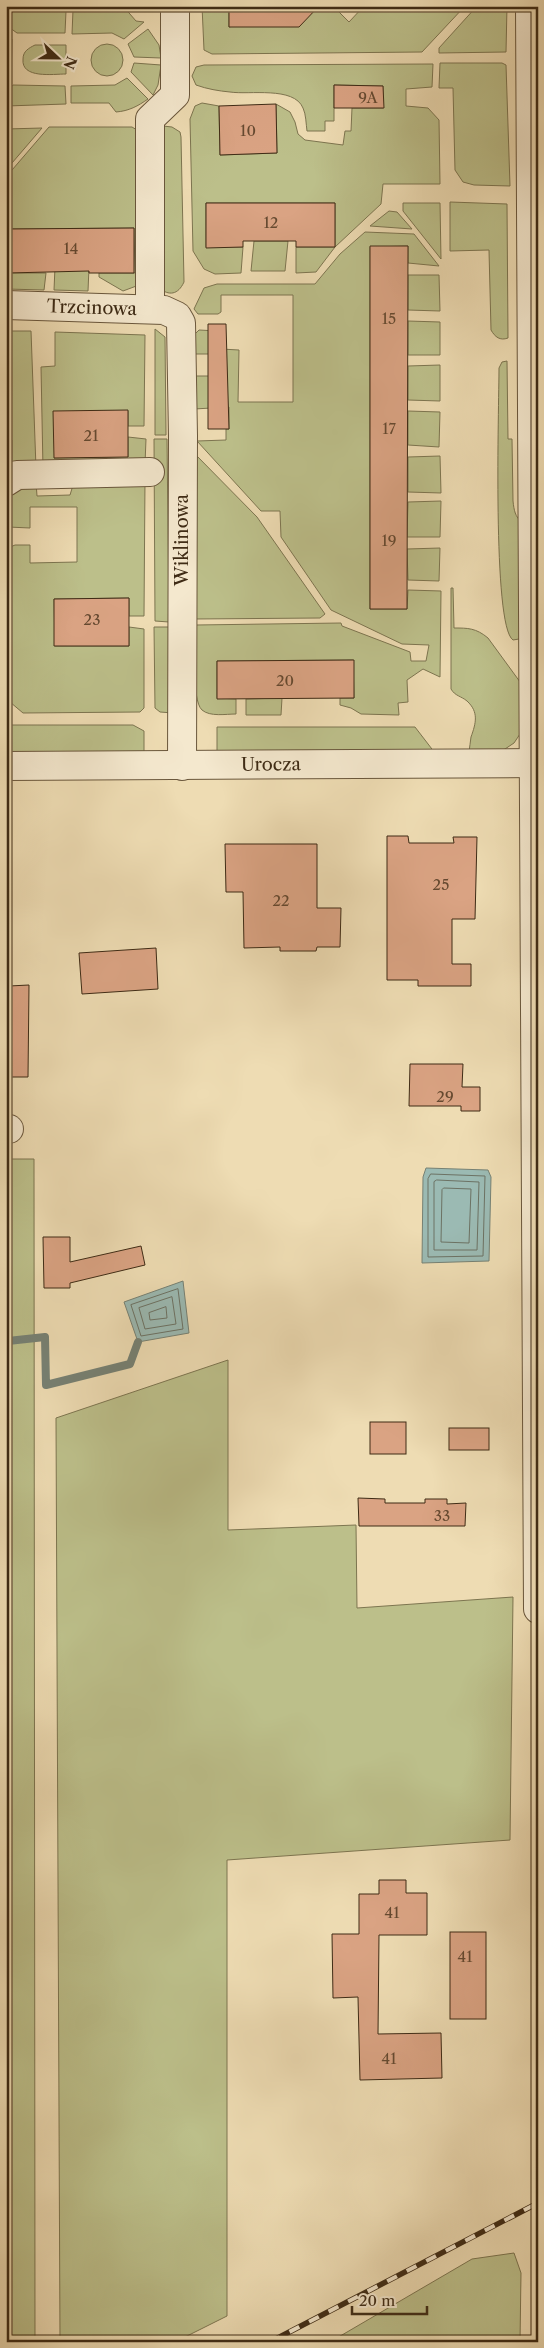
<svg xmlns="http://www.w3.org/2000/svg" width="544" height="2348" viewBox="0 0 544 2348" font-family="'Libre Caslon Text',serif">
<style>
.green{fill:#bcbf8a;stroke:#7d7550}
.water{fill:#9bbab3;stroke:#768174}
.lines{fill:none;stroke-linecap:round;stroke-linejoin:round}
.shore{stroke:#6c7264;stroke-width:1}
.stream{stroke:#768174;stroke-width:8}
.building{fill:#daa383;stroke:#3e2b15}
.minor-casing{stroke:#6a573c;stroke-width:30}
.minor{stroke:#f4e8ce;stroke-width:28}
.rail-casing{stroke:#3e2b15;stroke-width:5.5}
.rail{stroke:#f4e8ce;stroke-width:4;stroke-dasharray:11;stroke-linecap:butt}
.labels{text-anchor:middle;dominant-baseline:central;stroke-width:4.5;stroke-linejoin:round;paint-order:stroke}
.number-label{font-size:15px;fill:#654930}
.street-label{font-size:18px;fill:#3e2b15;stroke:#f4e8ce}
</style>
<rect width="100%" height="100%" fill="#eedcb3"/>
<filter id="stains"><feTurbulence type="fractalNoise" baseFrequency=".004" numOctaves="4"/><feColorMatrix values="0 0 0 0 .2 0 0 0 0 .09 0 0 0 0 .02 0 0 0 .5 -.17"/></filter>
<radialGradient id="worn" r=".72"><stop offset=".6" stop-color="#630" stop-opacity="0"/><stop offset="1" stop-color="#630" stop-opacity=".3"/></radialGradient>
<!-- green -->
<g class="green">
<polygon points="118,6 123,6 136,21 144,22 124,39 112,33 72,34 73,10 111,11"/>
<polygon points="202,6 229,6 229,27 319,6 333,6 349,22 364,6 465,6 422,52 212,54 204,50"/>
<polygon points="477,6 507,6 506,52 439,53 439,48"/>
<polygon points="10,11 66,11 65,33 17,33 6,25 6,16"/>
<polygon points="148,29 159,45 161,58 134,57 128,44"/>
<polygon points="6,34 12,39 11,79 6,84"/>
<circle cx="107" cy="60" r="16"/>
<path d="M35,45h31v29c-13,0 -45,5 -43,-15 0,-8 6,-11 12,-14z"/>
<polygon points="134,63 161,65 158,85 153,95 131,72"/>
<polygon points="440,63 502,63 506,65 510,186 474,185 463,182 455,170 453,88 439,88"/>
<path d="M433,64l-1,23 -26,2v17l22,2 11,12 1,64h-57l-2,20 -46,43 -19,25 -20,1v-26h39v-44h-129v44h37l-2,26 -26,1 -11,-5 -11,-18 -3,-132 5,-13 7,-3 17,3 1,49 57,-2 -1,-49 14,8 5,10 3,12 7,6 38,5 2,-14h6l1,-23h31v-22l-49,-1v36h-9v10h-18c-1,-7 -1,-17 -4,-23 -9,-22 -54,-13 -73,-16 -11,-1 -23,-3 -34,-7l-4,-9 4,-9 8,-2z"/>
<path d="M127,78l21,21c-10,7 -19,12 -32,13l-7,-9h-38v-17l44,-1z"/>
<polygon points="13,85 65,86 66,104 6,106 6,93"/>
<path d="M163,126l9,1 8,5 1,5 3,145c-6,13 -15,14 -25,6z"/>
<polygon points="49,127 132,127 142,133 139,285 123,291 99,277 99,273 135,273 134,228 7,229 7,273 46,273 44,290 6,289 6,177"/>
<polygon points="42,128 6,170 6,129"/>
<path d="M450,202l57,2 1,134c-8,3 -13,-1 -17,-8l-2,-80 -39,1z"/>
<polygon points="403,203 440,203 441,259 403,211"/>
<polygon points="389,211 397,212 412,229 370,226"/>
<path d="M365,232l49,2 25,32 -31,-3v-17l-38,1v362h37l1,-19 33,1 -1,86 -17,-8 -16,11 1,22 -10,1 1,12 -38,-1 -10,-6 -11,-3v-7h14l-1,-38 -136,1v37l19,1v15c-10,0 -26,3 -34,-4 -11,-10 -6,-68 -6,-85l145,-2 1,3 68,26 1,9h15l3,-16 -27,-1 -71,-34 -50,-73 -1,-26h-19l-64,-70 29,-1v-11h3v-22l-35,2 -1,-33h34l-1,-22h-33v-18l6,-6 19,1 3,18 18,1 -1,52h55v-107h-72v17l-3,2h-20l-4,-5 10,-21 13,-4h98l25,-30z"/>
<polygon points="254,241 288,241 285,271 251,271"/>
<polygon points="55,267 89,267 88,291 54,290"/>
<polygon points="408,275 439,275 440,311 408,310"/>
<polygon points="408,321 440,322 440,355 408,355"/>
<polygon points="155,329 165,337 166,435 155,435"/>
<polygon points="6,331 31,331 36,468 12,472 12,440 6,440"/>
<polygon points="55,332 145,335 144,426 128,426 128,411 54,458 128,457 128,437 146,439 145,464 43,469 41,367 55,366"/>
<path d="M507,361l1,78h4l1,62c1,9 2,16 9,21l1,111 -4,6 -6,1c-21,-14 -14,-235 -14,-272l3,-6z"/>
<polygon points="440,365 440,401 408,400 408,366"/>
<polygon points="408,411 440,412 439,447 408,445"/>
<polygon points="154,439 167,439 169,622 155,621"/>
<polygon points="194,453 257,517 325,614 320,618 194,619"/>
<polygon points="440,456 441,493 408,492 408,457"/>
<polygon points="145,480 144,616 129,616 129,598 54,599 55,646 129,646 129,627 144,629 144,708 140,712 23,713 10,702 8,693 8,548 15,545 30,545 30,563 77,562 77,507 30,507 30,528 8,527 9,492 36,482 37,496 70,495 74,482"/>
<polygon points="441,501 440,537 407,537 408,502"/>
<polygon points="440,548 439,581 408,580 407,549"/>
<path d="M451,588h2l1,40c14,0 22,0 34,10l35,48 -1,45 -8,12 -12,8 -33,1c1,-5 1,-10 2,-15 5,-14 8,-25 -4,-36 -6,-5 -12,-5 -16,-12z"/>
<polygon points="154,627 169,627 173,713 160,712 155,708"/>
<polygon points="282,698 281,715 246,715 246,699"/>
<polygon points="6,725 133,725 144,731 144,754 6,755"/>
<polygon points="217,727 415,727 435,753 217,753"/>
<polygon points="6,1159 34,1159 35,2342 6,2342"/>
<polygon points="228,1360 228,1530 356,1525 357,1608 513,1597 510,1840 227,1860 227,2316 175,2342 60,2342 56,1418"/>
<polygon points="514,2253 521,2273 520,2342 330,2342 472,2259"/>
</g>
<!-- water -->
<g class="water">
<polygon points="426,1168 488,1170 491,1177 489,1261 422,1263 423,1177"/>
<polygon points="183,1281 189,1333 138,1342 124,1302"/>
</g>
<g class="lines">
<!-- shore -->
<g class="shore">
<polygon points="431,1174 485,1176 483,1256 428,1257 428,1179"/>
<polygon points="437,1180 479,1182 477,1250 434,1250 434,1182"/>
<polygon points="444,1188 471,1189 469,1243 441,1242 442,1190"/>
<polygon points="178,1289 183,1329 141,1336 131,1305"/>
<polygon points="172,1297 176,1324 145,1329 139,1308"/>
<polygon points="166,1307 167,1318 150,1320 149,1313"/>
</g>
<!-- stream -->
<polyline class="stream" points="8,1341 45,1337 46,1385 130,1364 138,1342"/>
</g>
<!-- building -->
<g class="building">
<polygon points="229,6 319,6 299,27 229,27"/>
<polygon points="334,85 383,86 384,108 334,108"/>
<polygon points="276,104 277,153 220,155 219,106"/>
<polygon points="206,203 335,203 335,247 296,247 296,241 243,241 243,247 206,248"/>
<polygon points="134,228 134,273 89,273 89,271 7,273 7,229"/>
<polygon points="370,246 408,246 407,609 370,609"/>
<polygon points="208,324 226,324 229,429 208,429"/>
<polygon points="128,410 128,457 54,458 53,411"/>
<polygon points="129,598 129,646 54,646 54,599"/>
<polygon points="354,660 354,698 217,699 217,661"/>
<polygon points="387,836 408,836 409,843 454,843 453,837 477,837 475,919 452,919 452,964 471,964 471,986 418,986 418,980 387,980"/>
<polygon points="225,844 317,844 317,908 341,908 340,947 317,947 316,951 280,951 280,947 244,948 243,892 226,892"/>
<polygon points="156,948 158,989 82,994 79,953"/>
<polygon points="29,985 28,1077 10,1077 10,1042 6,1042 6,1023 10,1023 9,986"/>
<polygon points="410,1064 463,1064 462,1087 480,1087 480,1111 461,1111 461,1106 409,1106"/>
<polygon points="43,1237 70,1237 70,1262 141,1246 145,1265 70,1283 70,1288 44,1288"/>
<rect x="370" y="1422" width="36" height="32"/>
<rect x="449" y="1428" width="40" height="22"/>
<polygon points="358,1498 385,1499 385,1503 425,1503 425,1499 447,1499 447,1504 466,1503 465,1526 359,1526"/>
<polygon points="379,1880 406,1880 406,1893 427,1893 427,1935 379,1935 378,2034 441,2033 442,2078 360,2080 358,1997 333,1998 332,1934 359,1934 359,1894 379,1894"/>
<rect x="450" y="1932" width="36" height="87"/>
</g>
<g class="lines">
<!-- minor casing -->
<g class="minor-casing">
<g id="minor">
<polyline points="530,6 538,1609"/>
<path id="s1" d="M6,305l158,5 13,6 4,7 2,113 -1,330"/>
<polyline points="150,309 150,119 175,95 175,6"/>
<polyline points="6,482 17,475 150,472"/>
<path id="s2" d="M6,766l529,-3"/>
<polyline points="6,1129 9,1129"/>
</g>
</g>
<!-- minor -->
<use href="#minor" class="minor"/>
<!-- rail casing -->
<g class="rail-casing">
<polyline id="rail" points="270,2342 538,2203"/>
</g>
<!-- rail -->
<use href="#rail" class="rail"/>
</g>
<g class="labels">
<!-- number labels -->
<g class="number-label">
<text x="368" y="97">9A</text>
<text x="248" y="130">10</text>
<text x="271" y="222">12</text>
<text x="71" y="248">14</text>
<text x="389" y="318">15</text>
<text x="389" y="428">17</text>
<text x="91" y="435">21</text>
<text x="389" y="540">19</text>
<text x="92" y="619">23</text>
<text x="285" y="680">20</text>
<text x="441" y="884">25</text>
<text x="281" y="900">22</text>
<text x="445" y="1096">29</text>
<text x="442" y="1515">33</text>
<text x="392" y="1912">41</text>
<text x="465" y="1956">41</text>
<text x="389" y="2058">41</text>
</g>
<!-- street labels -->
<g class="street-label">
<text stroke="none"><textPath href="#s1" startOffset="86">Trzcinowa</textPath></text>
<text transform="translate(182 540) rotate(-90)">Wiklinowa</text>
<text stroke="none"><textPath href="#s2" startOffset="265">Urocza</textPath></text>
</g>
</g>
<!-- margin -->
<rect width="544" height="2348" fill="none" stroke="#eedcb3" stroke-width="25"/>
<rect x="8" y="8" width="529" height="2333" fill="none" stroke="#3e2b15" stroke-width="2.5"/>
<rect x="12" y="12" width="519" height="2323" fill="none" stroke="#3e2b15"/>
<!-- north arrow -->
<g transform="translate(58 58) rotate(112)" stroke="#f4e8ce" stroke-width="4" paint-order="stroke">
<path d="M0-4L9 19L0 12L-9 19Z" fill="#3e2b15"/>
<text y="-8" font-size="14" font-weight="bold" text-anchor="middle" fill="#3e2b15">N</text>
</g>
<!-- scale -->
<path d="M352 2306v8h75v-8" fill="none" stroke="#3e2b15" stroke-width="2.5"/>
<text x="359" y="2306" font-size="15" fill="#3e2b15" stroke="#f4e8ce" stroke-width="4" paint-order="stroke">20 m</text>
<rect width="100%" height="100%" filter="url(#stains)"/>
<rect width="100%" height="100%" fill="url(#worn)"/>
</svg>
